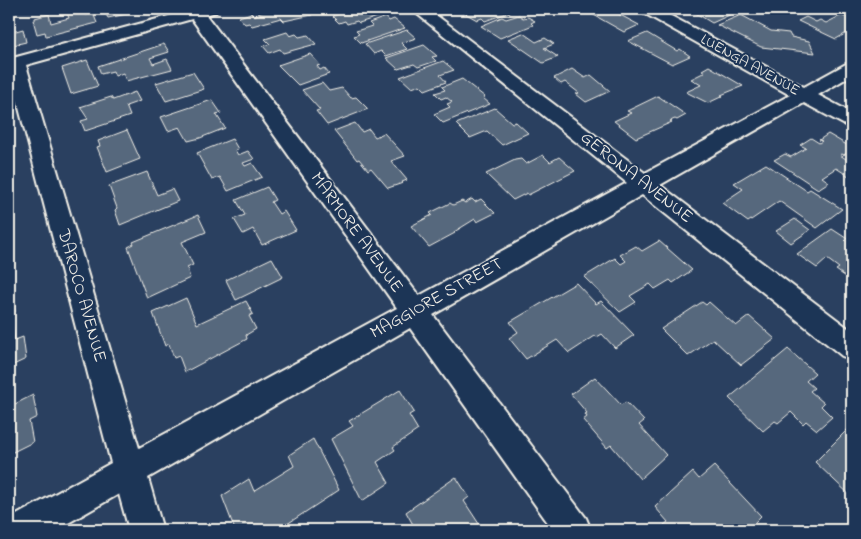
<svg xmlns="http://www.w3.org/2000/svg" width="861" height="539" viewBox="0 0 861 539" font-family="'Indie Flower',sans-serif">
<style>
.building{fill:#56677d;stroke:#f4f1e8}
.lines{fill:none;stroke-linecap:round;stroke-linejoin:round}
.street-casing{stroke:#f4f1e8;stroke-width:4}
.street{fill:#1d3557;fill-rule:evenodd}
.labels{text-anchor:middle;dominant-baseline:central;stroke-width:4;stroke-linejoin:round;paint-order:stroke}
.far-street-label{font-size:15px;fill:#f4f1e8;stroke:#1d3557}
.street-label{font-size:18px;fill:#f4f1e8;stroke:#1d3557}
</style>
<rect width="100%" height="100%" fill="#2a4060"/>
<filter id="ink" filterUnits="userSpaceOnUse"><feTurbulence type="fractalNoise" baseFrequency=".02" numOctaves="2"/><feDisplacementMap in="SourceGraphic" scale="10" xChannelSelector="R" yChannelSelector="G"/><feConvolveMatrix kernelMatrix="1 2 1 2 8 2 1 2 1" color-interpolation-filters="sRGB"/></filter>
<g filter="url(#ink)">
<!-- building -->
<g class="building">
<polygon points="84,9 86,15 93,13 97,23 46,36 45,32 37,34 33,20 35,20 35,18 49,14 51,23 69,18 67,13"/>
<polygon points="103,9 150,9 108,18"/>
<polygon points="268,9 306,9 312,15 284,21 281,18 252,26 249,23 245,24 239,17 251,13 254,16"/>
<polygon points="357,9 381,9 379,10 384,15 359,23 357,21 347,24 345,21 339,23 332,16"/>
<polygon points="470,9 510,9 513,11 485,21 482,18 477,20 463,12"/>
<polygon points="585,9 609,9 639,25 624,32 592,14 593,14"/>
<polygon points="689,9 725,9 734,13 712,23"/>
<polygon points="849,14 852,16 852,30 836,39 798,21 806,17 816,22 820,20 826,23 842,15 844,17"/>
<polygon points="519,15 523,18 528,17 535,21 531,23 533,25 500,38 481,26 502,17 506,19"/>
<polygon points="741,15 771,31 789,33 791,37 809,41 815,53 761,47 717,25"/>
<polygon points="386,17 389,21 394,19 405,28 361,43 354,36 359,34 356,31 372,26 369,23"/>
<polygon points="23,29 26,42 9,46 9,33"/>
<polygon points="407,30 416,38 401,43 407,49 386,56 381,51 374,54 365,44"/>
<polygon points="287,32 290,36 296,34 299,37 308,35 316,44 283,53 280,49 269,53 263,46 270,44 265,39"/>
<polygon points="523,33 536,42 545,38 554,44 544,48 558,57 543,63 508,39"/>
<polygon points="647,33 677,51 680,49 690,56 672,64 628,41"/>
<polygon points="164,44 169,52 150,58 153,64 167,59 172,69 126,81 123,73 115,76 113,71 101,74 98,66"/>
<polygon points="424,45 437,56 432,57 436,61 418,67 414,64 398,69 386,58"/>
<polygon points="310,54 320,65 317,66 320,70 324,68 329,74 298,85 278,65"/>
<polygon points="87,60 98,86 71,94 62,68"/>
<polygon points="443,61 454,70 440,75 446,82 425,90 420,85 412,88 400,77"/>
<polygon points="709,66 743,86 721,95 723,96 708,103 686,92 701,85 691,79 705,72 702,70"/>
<polygon points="572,69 585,78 591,75 610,91 586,102 576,94 579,93 565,82 561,84 554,78"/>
<polygon points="193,72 204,89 166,101 156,83"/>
<polygon points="462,79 485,97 483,98 490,104 443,123 434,114 450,107 447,104 452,102 446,97 441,99 435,93 445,90 442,87"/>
<polygon points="322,83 329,91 342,88 351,98 356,97 368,109 327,125 316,111 320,110 302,90"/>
<polygon points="135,92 140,101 126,106 130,116 85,131 81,121 88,119 80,107 111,97 113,100"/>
<polygon points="658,96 686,115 677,120 675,119 670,121 672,122 636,138 614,121 631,113 627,111"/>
<polygon points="212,100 221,113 216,114 225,128 200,138 188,141 180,127 168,131 161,117"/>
<polygon points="495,108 512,123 516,122 528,133 502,145 487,131 470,138 456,124"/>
<polygon points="355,123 362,132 369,129 375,137 384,133 405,156 391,161 407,180 402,182 403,183 388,188 371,168 368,170 359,159 357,160 334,131"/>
<polygon points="127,130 140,159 107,172 97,147 100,146 98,141"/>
<polygon points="828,134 852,148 844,155 842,154 840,155 852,163 852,178 836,168 822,177 829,182 818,189 774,160 785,154 791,157 806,148 800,145 811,138 819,143 822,141 819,140"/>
<polygon points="232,139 238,149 235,150 238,155 248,151 254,159 243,163 245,166 252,163 262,177 228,191 220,177 212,180 197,153"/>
<polygon points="543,155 550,162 559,157 575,171 528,195 527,193 513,200 486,174 515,160 521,159 526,164"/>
<polygon points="766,164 807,191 810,189 842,209 817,228 779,201 748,222 722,203 743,189 734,183"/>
<polygon points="147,172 157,195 172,189 178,201 120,225 115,210 117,208 109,186"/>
<polygon points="267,187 275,200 271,202 279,214 284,211 296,230 262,245 253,229 243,234 234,219 245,215 236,200"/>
<polygon points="472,199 475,202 481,199 495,213 477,222 475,219 454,232 455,233 429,247 411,226 432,215 430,213 450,203 453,205 462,201 465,203"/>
<polygon points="198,215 206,232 182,242 193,265 187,268 190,278 147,298 128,247 134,244 133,242"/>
<polygon points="795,219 810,230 791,243 776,231"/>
<polygon points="832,229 852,242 852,281 836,270 839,268 827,259 817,268 797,254"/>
<polygon points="659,241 692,270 673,283 670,280 655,289 650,284 630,296 636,302 620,312 584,277 615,258 621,264 626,261 620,255 636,246 642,251"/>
<polygon points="272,258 283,277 236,300 226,280"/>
<polygon points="576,283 596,304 601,301 634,335 615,348 602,334 597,337 595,336 569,353 557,340 526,359 509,338 518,332 510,322"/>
<polygon points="13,295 15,312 11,314 15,340 23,337 26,359 9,367 9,296"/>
<polygon points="186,298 197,324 246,301 253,314 249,316 256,329 246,335 247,339 185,372 179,356 174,358 169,344 165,346 153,313"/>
<polygon points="702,302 706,305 709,302 736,326 749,316 775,339 741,365 713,339 688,356 661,329"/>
<polygon points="788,349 815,373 806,381 814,388 810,391 824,403 821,406 832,417 817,430 806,421 803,424 791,412 778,423 775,421 763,431 729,398"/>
<polygon points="595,377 621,405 626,402 644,421 639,425 666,455 640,479 611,445 607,448 583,420 587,417 585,414 587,413 571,394"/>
<polygon points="400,390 414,412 409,415 418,430 393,447 395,450 377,462 389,483 362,501 331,439 353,426 349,421"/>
<polygon points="33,395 37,417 29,421 33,442 9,454 9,407"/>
<polygon points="852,425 852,497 815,462"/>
<polygon points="313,439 339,490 278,530 235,530 222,496 249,479 254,491 294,466 289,455"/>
<polygon points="714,466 761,516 751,526 755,530 668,530 664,525 668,522 655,507 693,472 699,479"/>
<polygon points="456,477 469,497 464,501 483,530 416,530 406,512"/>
</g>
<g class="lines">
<!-- street casing -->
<g class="street-casing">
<path id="street" d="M185,9h34l-3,3 -10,3 213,281 208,-113 -216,-174h17l217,164 145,-78 -148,-83 -3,-3h19l146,78 42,-23 6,-1v12l-34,20 34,18v14l-7,-2 -41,-22 -144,82 192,146v29l-10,-4 -200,-161 -209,120 153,203 5,12h-38l-143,-202 -262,150 15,52h-34l-10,-36 -63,36h-47l2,-12 100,-55 -102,-394v-10l178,-48zM192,19l205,289 -258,140 -113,-383z"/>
</g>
<!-- street -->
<use href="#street" class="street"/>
</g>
</g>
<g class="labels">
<!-- far-street labels -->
<g class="far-street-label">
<text transform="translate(750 65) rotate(29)">LUENGA AVENUE</text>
</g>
<!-- street labels -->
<g class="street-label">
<text transform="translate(636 178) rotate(38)">GERONA AVENUE</text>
<text transform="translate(356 233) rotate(54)">MARMORE AVENUE</text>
<text transform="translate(81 296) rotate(74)">DAROCO AVENUE</text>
<text transform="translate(437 299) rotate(-29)">MAGGIORE STREET</text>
</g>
</g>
<!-- margin -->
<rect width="861" height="539" fill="none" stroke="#1d3557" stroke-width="30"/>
<rect x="15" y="15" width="831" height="509" fill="none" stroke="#f4f1e8" stroke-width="2" filter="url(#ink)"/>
</svg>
